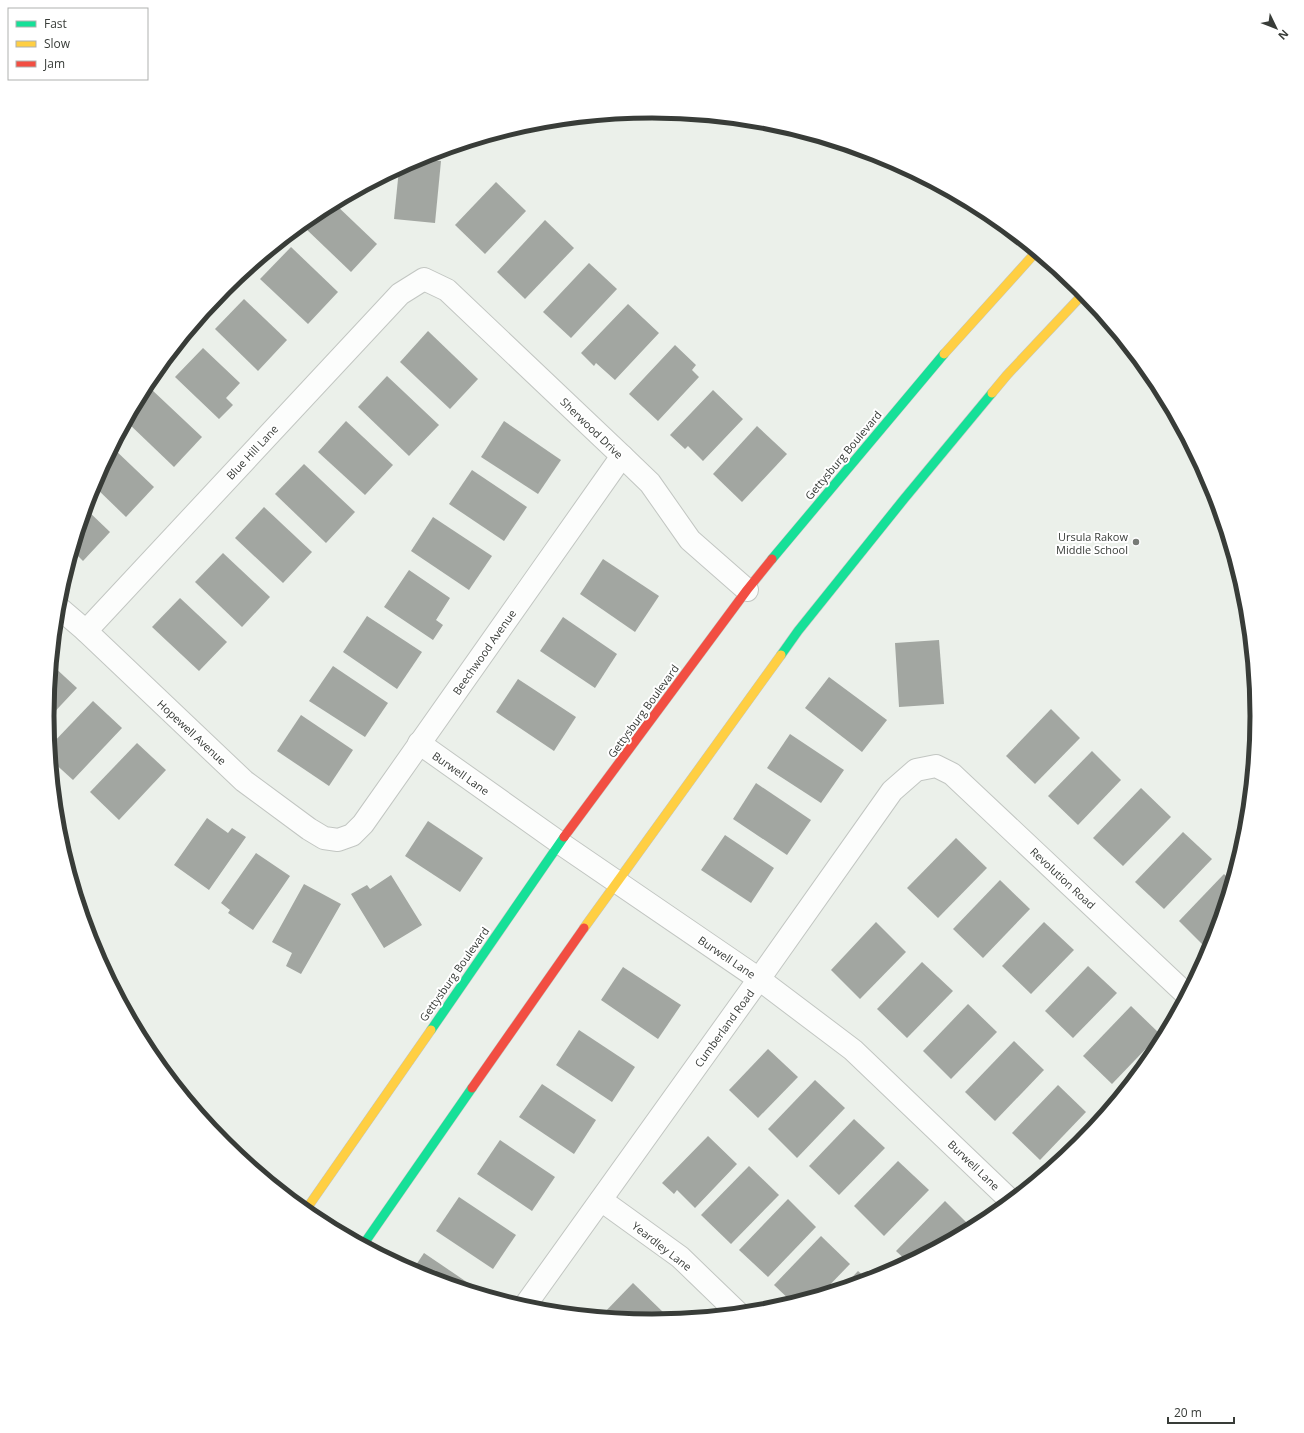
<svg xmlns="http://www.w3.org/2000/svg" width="1304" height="1433" viewBox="0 0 1304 1433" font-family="'Open Sans',sans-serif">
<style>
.building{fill:#a2a6a1}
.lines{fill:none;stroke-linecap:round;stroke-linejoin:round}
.street-casing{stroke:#c2c6c2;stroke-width:24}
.fast-casing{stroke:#c2c6c2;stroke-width:10}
.slow-casing{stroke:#c2c6c2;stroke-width:10}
.jam-casing{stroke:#c2c6c2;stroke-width:10}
.street{stroke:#fcfdfc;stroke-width:22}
.fast{stroke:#16e098;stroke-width:9}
.slow{stroke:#ffcf43;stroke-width:9}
.jam{stroke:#f24e42;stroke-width:9}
.poi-dot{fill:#777b76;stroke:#fff;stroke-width:1.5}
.labels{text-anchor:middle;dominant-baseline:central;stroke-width:4;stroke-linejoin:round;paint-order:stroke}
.street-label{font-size:11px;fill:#383c38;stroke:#fff}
.poi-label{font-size:11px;fill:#383c38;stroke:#fff;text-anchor:end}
.rim{fill:none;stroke:#383c38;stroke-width:5}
</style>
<rect width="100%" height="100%" fill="#ebf0ea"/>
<!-- building -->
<g class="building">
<polygon points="418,159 441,161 435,223 394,219 399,169"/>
<polygon points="496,182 526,211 485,254 455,225"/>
<polygon points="334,203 377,244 351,272 304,227 316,213"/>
<polygon points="545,220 574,248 525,299 497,272"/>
<polygon points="291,247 338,292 308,324 260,279"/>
<polygon points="589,263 617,289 571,338 543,312"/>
<polygon points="244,299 287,340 258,371 215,329"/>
<polygon points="628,304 659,333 615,380 596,363 594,366 581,353"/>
<polygon points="428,331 478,379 450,409 400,362"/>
<polygon points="675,345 696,365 692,370 699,377 658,421 629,394"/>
<polygon points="203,348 240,383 226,398 233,405 219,419 175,377"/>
<polygon points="387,376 439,425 409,456 358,407"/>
<polygon points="151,389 202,437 174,467 127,422 136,405"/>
<polygon points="713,390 743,419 703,461 688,446 685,449 670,435"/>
<polygon points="346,421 393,465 365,495 318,452"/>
<polygon points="504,421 561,460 538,494 481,457"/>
<polygon points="757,426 787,454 742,502 713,474"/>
<polygon points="113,448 154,487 126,517 93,485"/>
<polygon points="304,464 355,512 326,543 275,494"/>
<polygon points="472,470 527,507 504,541 449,504"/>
<polygon points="264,507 312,552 283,583 235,538"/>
<polygon points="86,509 110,532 83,561 73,551"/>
<polygon points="433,517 492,556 469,590 411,551"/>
<polygon points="223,553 270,597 242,627 195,582"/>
<polygon points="603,559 659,596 635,632 580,594"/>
<polygon points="409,570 450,598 436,620 443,625 433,640 384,607"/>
<polygon points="180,598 227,642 199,671 152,627"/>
<polygon points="367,616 422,652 397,689 343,652"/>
<polygon points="563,617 617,654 595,688 540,651"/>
<polygon points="939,640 944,704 899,707 895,643"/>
<polygon points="52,665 77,688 47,720 47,716"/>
<polygon points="333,666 388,703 365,737 309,701"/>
<polygon points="829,677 887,720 862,752 805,708"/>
<polygon points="518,679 576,717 554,751 496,712"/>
<polygon points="93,701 122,728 73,780 51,760 50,746"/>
<polygon points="1051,709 1080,738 1035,784 1006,756"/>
<polygon points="301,715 353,750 329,786 277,751"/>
<polygon points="790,734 844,770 821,803 767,768"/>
<polygon points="137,743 166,770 119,820 90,792"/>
<polygon points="1092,751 1121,780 1078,825 1048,796"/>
<polygon points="756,783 811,820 787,855 733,819"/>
<polygon points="1141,788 1171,817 1123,866 1093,838"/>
<polygon points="207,818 228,833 232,828 246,837 209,890 174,865"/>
<polygon points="428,821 483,858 460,892 405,856"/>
<polygon points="1183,832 1212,859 1164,909 1135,882"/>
<polygon points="725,835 774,868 751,903 701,870"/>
<polygon points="956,838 987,868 938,918 907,888"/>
<polygon points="256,853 290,876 253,930 228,913 230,910 221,903"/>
<polygon points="1224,874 1231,881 1209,951 1179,921"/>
<polygon points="391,875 422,925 384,948 351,894 367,885 370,889"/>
<polygon points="1000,880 1030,909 983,958 953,929"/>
<polygon points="304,884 341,904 301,974 286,966 292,953 272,942"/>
<polygon points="876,922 906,952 860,999 831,970"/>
<polygon points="1044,922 1074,950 1031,994 1002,966"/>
<polygon points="922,962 953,991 907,1038 877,1009"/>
<polygon points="1088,966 1117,993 1073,1038 1045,1011"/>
<polygon points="623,967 681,1005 658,1039 601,1000"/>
<polygon points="968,1004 997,1032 951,1079 923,1051"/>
<polygon points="1131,1006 1160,1034 1112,1084 1083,1056"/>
<polygon points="579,1030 635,1067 612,1102 556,1065"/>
<polygon points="1014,1041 1044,1070 995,1121 965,1092"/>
<polygon points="768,1049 798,1077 758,1118 729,1090"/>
<polygon points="815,1080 845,1108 797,1158 768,1129"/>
<polygon points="542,1084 596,1120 574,1154 519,1117"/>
<polygon points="1058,1085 1086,1112 1040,1160 1012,1133"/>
<polygon points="854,1119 885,1148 839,1195 809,1166"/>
<polygon points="708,1136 737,1164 695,1208 677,1190 674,1194 662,1183"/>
<polygon points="500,1140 555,1177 532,1211 477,1174"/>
<polygon points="898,1161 929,1190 884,1236 854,1206"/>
<polygon points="749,1166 779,1195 731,1244 701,1215"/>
<polygon points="459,1197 516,1235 493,1269 436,1231"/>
<polygon points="788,1199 816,1227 768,1277 739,1250"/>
<polygon points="945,1201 972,1228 908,1262 896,1251"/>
<polygon points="821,1236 850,1264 821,1294 793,1303 774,1285"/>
<polygon points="424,1253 477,1289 475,1292 420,1275 412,1271"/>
<polygon points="858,1271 868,1280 842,1288"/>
<polygon points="633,1283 664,1313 657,1321 601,1316"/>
</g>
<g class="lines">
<!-- street casing -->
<g class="street-casing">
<g id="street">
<polyline points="58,607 86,631 244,781 309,829 324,838 338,840 352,835 363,824 622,456"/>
<polyline points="86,631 400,294 424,279 447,290 622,456 650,483 690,540 747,590"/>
<polyline points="419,743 560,843 759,979 853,1050 1011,1201"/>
<polyline points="601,1200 680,1257 738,1313"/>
<polyline points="524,1307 759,979 892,791 916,770 936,766 952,774 1186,994"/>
</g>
</g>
<!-- fast casing -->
<g class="fast-casing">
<g id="fast">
<polyline points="772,559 944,354"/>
<polyline points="781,655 798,631 904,499 992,393"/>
<polyline points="431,1030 564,837"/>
<polyline points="363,1245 472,1088"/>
</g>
</g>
<!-- slow casing -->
<g class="slow-casing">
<g id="slow">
<polyline points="944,354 1036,252"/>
<polyline points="992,393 1007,375 1084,293"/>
<polyline points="584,928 781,655"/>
<polyline points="305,1211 431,1030"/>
</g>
</g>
<!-- jam casing -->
<g class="jam-casing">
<g id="jam">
<polyline points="564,837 747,590 772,559"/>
<polyline points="472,1088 584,928"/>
</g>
</g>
<!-- street -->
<use href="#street" class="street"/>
<!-- fast -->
<use href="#fast" class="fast"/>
<!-- slow -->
<use href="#slow" class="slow"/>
<!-- jam -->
<use href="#jam" class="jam"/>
</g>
<!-- markers -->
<circle class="poi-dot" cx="1136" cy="542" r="4"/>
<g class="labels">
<!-- street labels -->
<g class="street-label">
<text transform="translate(592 428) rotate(44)">Sherwood Drive</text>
<text transform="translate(252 452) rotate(-47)">Blue Hill Lane</text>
<text transform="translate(843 455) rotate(-50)">Gettysburg Boulevard</text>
<text transform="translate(484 652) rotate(-55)">Beechwood Avenue</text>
<text transform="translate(643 711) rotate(-54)">Gettysburg Boulevard</text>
<text transform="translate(192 732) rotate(43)">Hopewell Avenue</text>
<text transform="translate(461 773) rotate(35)">Burwell Lane</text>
<text transform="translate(1063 878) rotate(43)">Revolution Road</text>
<text transform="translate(727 957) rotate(34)">Burwell Lane</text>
<text transform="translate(454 974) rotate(-55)">Gettysburg Boulevard</text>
<text transform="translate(724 1028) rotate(-54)">Cumberland Road</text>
<text transform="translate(974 1165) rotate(44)">Burwell Lane</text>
<text transform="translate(662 1246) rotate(38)">Yeardley Lane</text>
</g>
<!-- poi labels -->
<g class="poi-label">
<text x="1128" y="536">Ursula Rakow<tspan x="1128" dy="13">Middle School</tspan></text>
</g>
</g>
<!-- crop -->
<path d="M0 0H1304V1433H0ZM54 716a598 598 0 1 1 1196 0a598 598 0 1 1-1196 0Z" fill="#fff" fill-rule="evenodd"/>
<path class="rim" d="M54 716a598 598 0 1 1 1196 0a598 598 0 1 1-1196 0Z"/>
<!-- legend -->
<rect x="8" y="8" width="140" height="72" fill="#ffffff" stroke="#afb1af"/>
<rect x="16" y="21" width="20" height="6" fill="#16e098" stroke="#afb1af"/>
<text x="44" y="28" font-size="12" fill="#383c38">Fast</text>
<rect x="16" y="41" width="20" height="6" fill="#ffcf43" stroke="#afb1af"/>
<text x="44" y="48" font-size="12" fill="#383c38">Slow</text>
<rect x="16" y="61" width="20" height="6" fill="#f24e42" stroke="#afb1af"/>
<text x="44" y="68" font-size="12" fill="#383c38">Jam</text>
<!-- north arrow -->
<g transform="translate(1276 28) rotate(133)" stroke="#ffffff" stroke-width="3" paint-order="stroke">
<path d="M0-3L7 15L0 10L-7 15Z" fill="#383c38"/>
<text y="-6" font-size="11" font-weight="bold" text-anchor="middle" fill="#383c38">N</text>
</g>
<!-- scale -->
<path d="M1168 1417v6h66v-6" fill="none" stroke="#383c38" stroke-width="2"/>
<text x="1174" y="1417" font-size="12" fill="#383c38" stroke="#ffffff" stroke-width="3" paint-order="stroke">20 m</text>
</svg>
